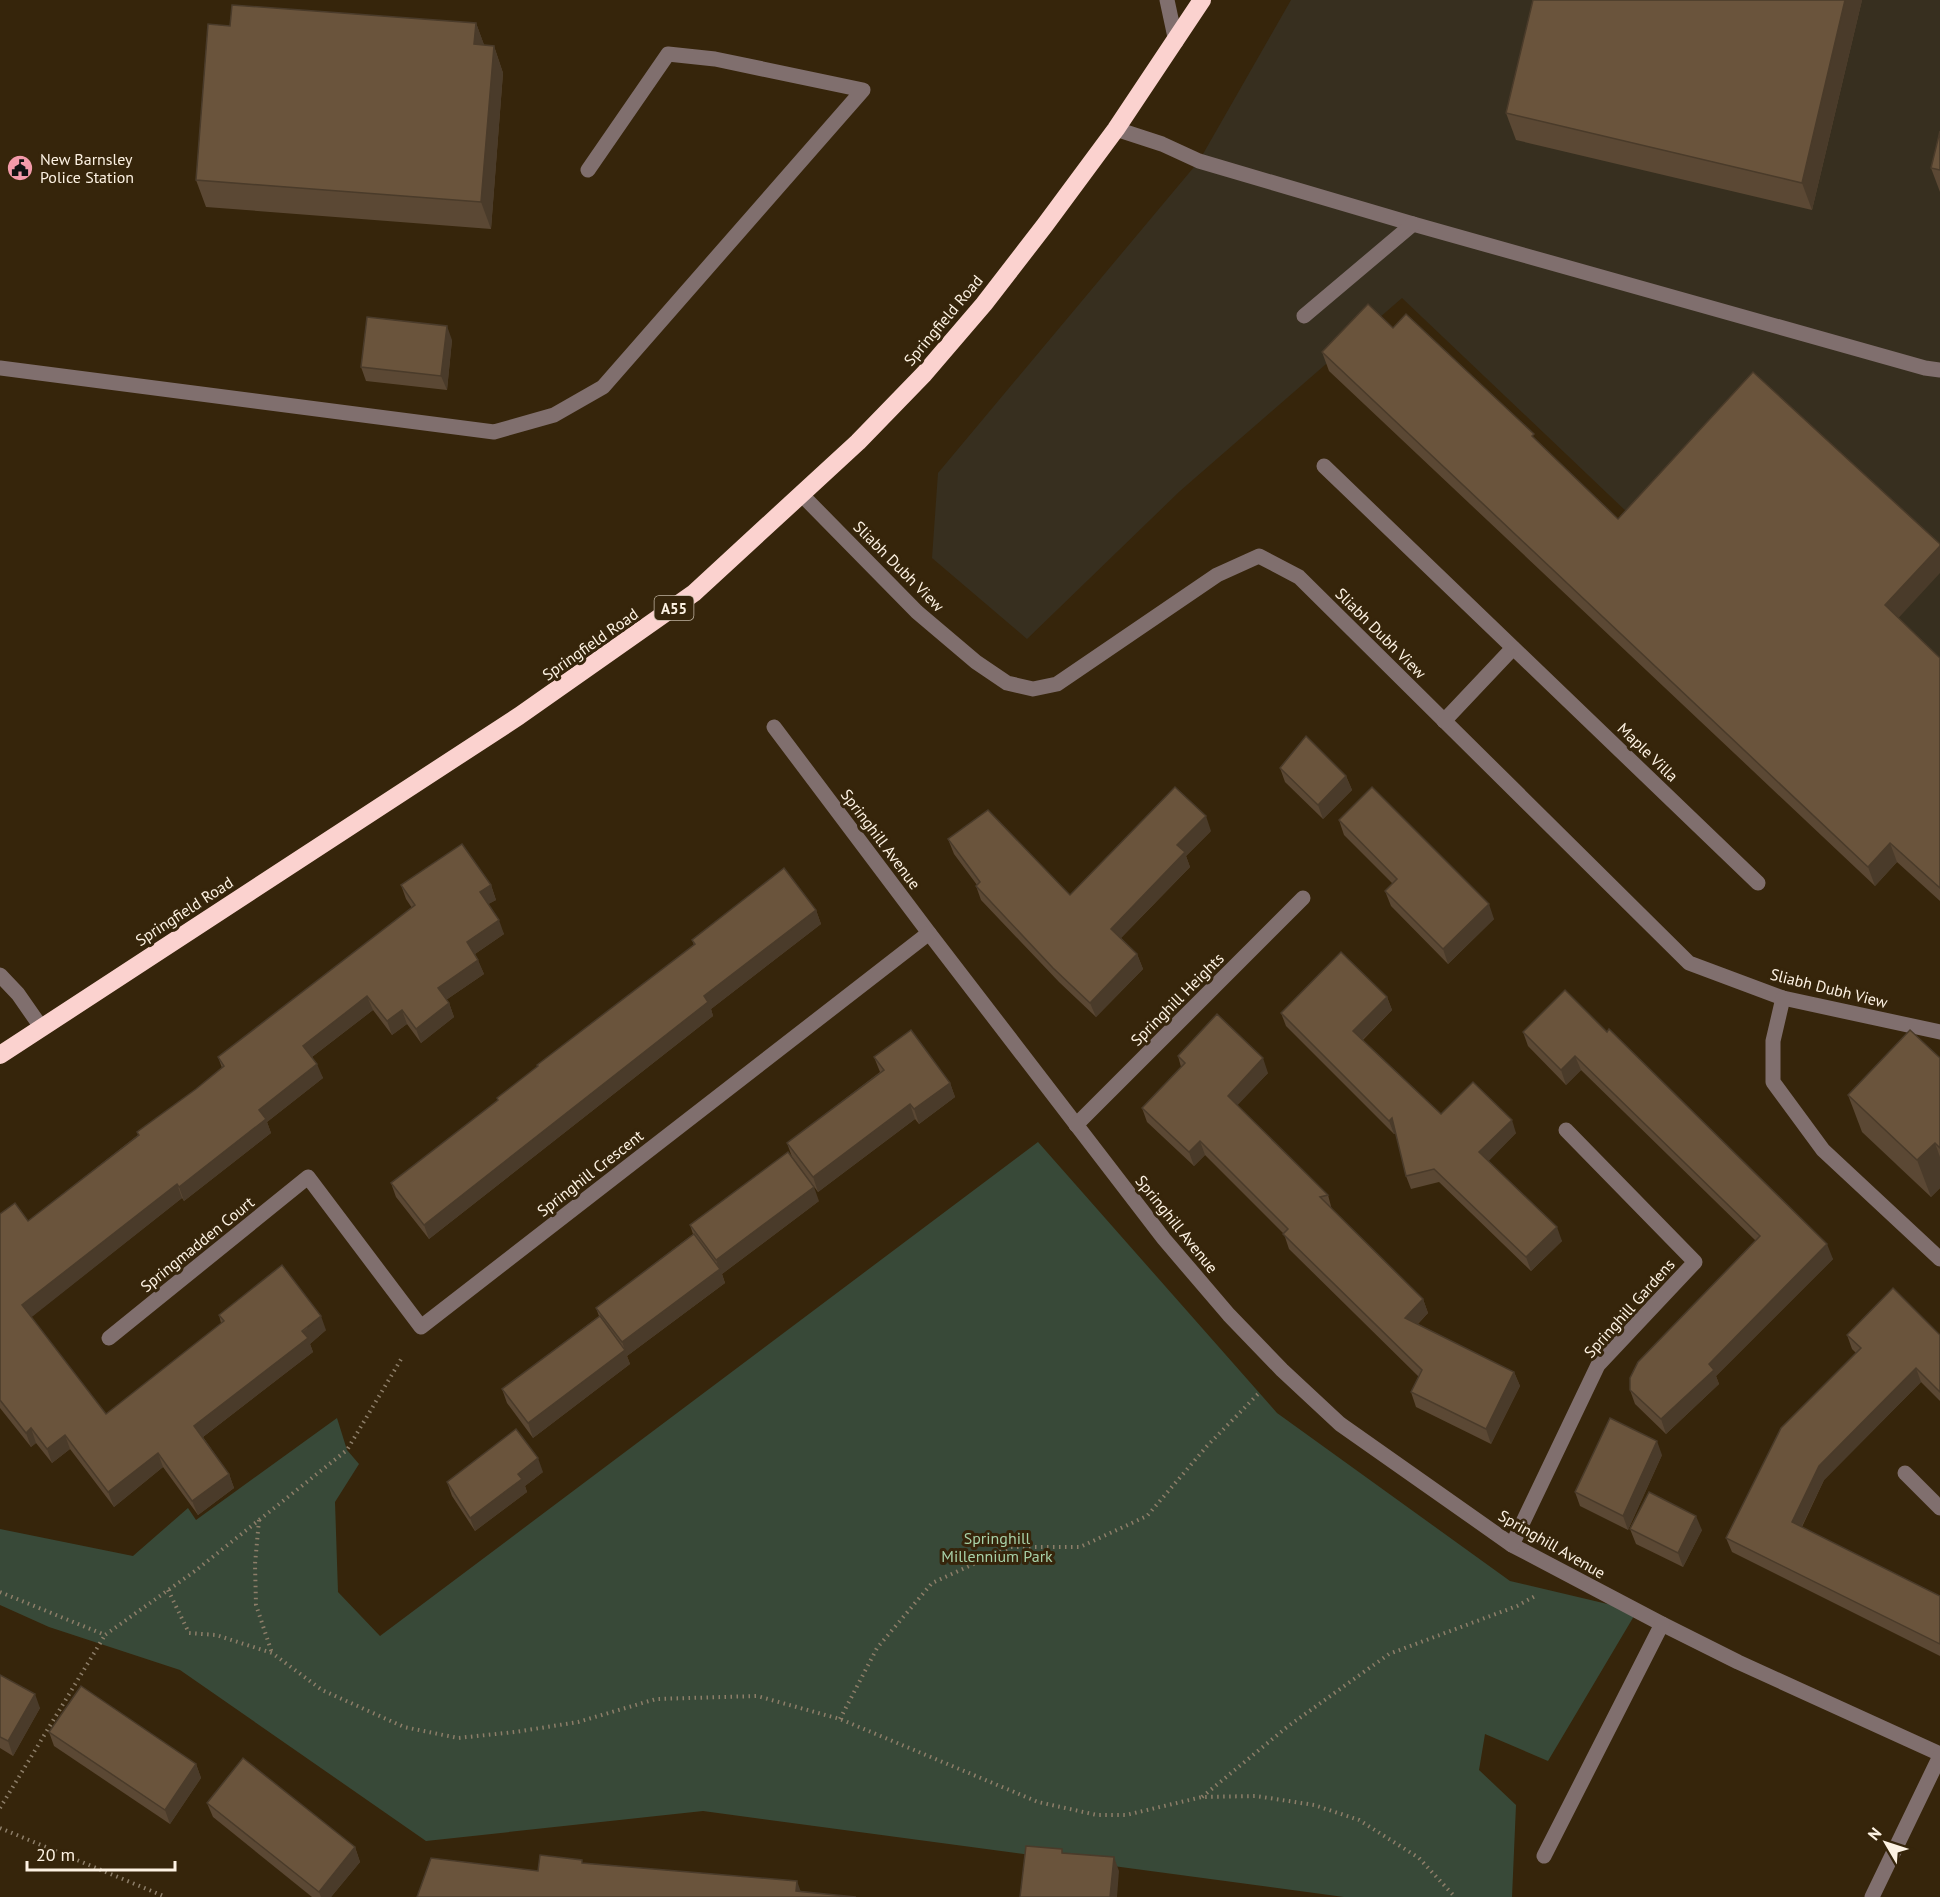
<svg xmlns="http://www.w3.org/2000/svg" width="1940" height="1897" viewBox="0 0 1940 1897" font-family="'PT Sans',sans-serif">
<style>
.industrial{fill:#372f1f}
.green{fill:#384938}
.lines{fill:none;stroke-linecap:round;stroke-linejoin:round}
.path{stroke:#8d7e69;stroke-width:4;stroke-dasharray:1.5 4.5;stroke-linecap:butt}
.minor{stroke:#806f6e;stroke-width:15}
.highway{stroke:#fbd2cf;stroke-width:18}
.wall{fill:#5b4834}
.shaded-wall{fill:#4a3b2a}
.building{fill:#6a543c;stroke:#4a3b2a;stroke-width:1.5}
.labels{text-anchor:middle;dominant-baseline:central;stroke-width:6;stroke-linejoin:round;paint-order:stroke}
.shield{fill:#36250b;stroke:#c1b4a2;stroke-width:1.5}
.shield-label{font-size:15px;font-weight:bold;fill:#fdf2e3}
.poi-label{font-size:16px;fill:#fdf2e3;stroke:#36250b;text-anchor:start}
.street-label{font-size:16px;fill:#fdf2e3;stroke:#36250b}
.park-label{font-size:16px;fill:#a8d2a9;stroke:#36250b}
</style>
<rect width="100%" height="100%" fill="#36250b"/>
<!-- industrial -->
<polygon class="industrial" points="1291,0 1940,0 1940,810 1402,298 1180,491 1027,639 932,558 938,473 1199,161"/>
<!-- green -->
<polygon class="green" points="1038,1142 1277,1413 1510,1581 1637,1611 1548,1761 1485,1734 1479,1770 1516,1805 1512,1897 1344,1897 703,1811 426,1841 180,1670 49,1627 0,1605 0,1529 133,1556 188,1508 196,1520 337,1418 347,1450 359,1464 335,1502 338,1592 380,1636"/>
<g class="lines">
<!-- path -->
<g class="path">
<polyline points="259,1520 255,1564 256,1605 272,1653"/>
<polyline points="168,1590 189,1633 216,1635 272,1653 322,1690 404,1727 458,1738 515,1732 578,1722 656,1699 757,1696 840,1719 1038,1802 1097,1815 1126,1815 1202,1797 1256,1796 1314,1805 1359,1820 1419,1858 1455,1897"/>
<polyline points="0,1592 105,1635 195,1571 347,1450 403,1356"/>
<polyline points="840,1719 877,1648 932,1583 1011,1547 1080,1547 1147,1516 1207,1446 1258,1394"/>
<polyline points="1202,1797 1287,1727 1389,1654 1517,1606 1537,1595"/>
<polyline points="0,1808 105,1635"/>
<polyline points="0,1828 166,1897"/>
</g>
<!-- minor -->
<g class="minor">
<polyline points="1167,0 1176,42"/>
<polyline points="1116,129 1162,144 1199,161 1413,224 1925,368 1940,370"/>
<polyline points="1304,316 1413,224"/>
<polyline points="0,368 494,432 554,415 603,387 863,90 715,59 668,54 588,170"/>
<polyline points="1324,466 1758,883"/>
<polyline points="802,495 917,612 976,662 1007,683 1033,689 1057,684 1217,575 1259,556 1299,577 1689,963 1783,998 1940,1032"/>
<polyline points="1444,721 1513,648"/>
<polyline points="774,727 929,933 1164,1239 1229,1315 1282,1370 1340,1424 1512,1545 1662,1624 1738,1662 1940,1754"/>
<polyline points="0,975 18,994 41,1027"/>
<polyline points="1783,998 1773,1041 1773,1082 1823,1150 1940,1259"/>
<polyline points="1076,1125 1303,898"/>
<polyline points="109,1338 308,1177 421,1327 929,933"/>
<polyline points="1905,1473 1940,1508"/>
<polyline points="1512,1545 1598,1365 1695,1262 1566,1130"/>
<polyline points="1544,1856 1662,1624"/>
<polyline points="1872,1897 1940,1756"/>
</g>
<!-- highway -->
<polyline class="highway" points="0,1055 519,716 694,593 858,442 924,374 984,304 1045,225 1116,129 1202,0"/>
</g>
<!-- wall -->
<g class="wall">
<polygon points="1533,0 1862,0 1812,210 1516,140 1506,113"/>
<polygon points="476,23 484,45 494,46 503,73 491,229 206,207 196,180 230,26"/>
<polygon points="1940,131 1940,192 1931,168"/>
<polygon points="1393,328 1536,440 1618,519 1898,618 1940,658 1940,901 1897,862 1875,886 1329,371 1322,352"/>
<polygon points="452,340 447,390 366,381 361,367"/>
<polygon points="1280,768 1346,776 1352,790 1323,819 1285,782"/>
<polygon points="1339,820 1494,919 1448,964 1391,906 1385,891 1393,884 1344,835"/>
<polygon points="1211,831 1186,856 1190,867 1121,938 1137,954 1143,969 1096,1017 1059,982 981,900 976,886 977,885 954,854 948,839 1070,895"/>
<polygon points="401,885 491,885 496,900 488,904 504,934 475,954 484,974 446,1000 449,1003 454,1017 421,1043 407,1024 392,1035 373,1010 312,1057 323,1078 267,1122 271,1133 184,1201 182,1198 31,1317 106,1414 221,1323 219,1315 326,1330 310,1344 313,1352 203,1437 229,1474 234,1488 198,1515 163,1467 114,1507 70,1449 52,1463 36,1443 31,1447 0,1408 0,1214 28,1221 138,1135 137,1132 196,1089 222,1068 218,1057 412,908 406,899"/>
<polygon points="816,910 821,924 711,1009 713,1016 429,1239 396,1197 391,1183 498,1101 497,1098 694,945 692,940"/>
<polygon points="1565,990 1833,1259 1716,1376 1719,1384 1666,1434 1635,1404 1630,1390 1756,1241 1581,1070 1566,1085 1528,1046 1523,1032"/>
<polygon points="1387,997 1392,1010 1363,1040 1441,1114 1516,1133 1488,1161 1562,1241 1531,1271 1439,1182 1411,1189 1406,1176 1396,1133 1394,1134 1286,1026 1281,1013"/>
<polygon points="1178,1056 1268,1073 1237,1105 1328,1195 1332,1210 1423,1299 1428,1313 1418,1324 1514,1372 1520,1386 1491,1444 1416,1407 1411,1392 1419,1377 1289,1249 1284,1234 1205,1155 1194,1166 1147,1122 1142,1108 1181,1067"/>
<polygon points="874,1057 950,1083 955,1097 919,1124 915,1119 818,1192 792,1157 787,1143 880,1072"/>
<polygon points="1940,1058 1940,1188 1931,1197 1862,1132 1848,1095"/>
<polygon points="819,1201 722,1274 725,1283 627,1356 630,1364 533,1438 507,1403 502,1389 599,1316 596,1308 693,1234 690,1225"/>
<polygon points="1847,1335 1940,1335 1940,1401 1921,1382 1824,1480 1802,1527 1940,1596 1940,1656 1732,1552 1726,1538 1856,1353 1852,1349"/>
<polygon points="1662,1455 1628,1530 1580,1506 1575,1492"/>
<polygon points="543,1472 525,1486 527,1492 475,1531 452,1496 447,1482"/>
<polygon points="1630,1529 1702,1530 1683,1567 1636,1544"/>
<polygon points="0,1675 40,1708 13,1756 0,1748"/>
<polygon points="49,1732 196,1764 201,1778 170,1824 54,1746"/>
<polygon points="207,1803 355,1847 360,1862 331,1897 312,1897 213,1817"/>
</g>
<!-- shaded-wall -->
<g class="shaded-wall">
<polygon points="1845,0 1862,0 1812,210 1802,183"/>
<polygon points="476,23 486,50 474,44"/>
<polygon points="494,46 503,73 491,229 481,202"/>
<polygon points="447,326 452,340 447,390 441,376"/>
<polygon points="1940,546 1940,573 1892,625 1885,605"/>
<polygon points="1346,776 1352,790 1323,819 1318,805"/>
<polygon points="1206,816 1211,831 1186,856 1190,867 1116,943 1111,929 1177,845"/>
<polygon points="1890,843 1897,862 1875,886 1868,867"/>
<polygon points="491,885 496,900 485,906 480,892"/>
<polygon points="1489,904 1494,919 1448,964 1443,949"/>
<polygon points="816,910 821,924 711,1009 713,1016 429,1239 424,1225 704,996"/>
<polygon points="499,920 504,934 472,956 467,942"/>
<polygon points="1137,954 1143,969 1096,1017 1090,1003"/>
<polygon points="478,960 484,974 443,1002 438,988"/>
<polygon points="367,996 373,1010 308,1060 303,1046"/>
<polygon points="1387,997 1392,1010 1358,1044 1353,1031"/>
<polygon points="449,1003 454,1017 421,1043 416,1029"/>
<polygon points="402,1010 407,1024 392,1035 387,1021"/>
<polygon points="1575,1056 1581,1070 1566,1085 1561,1070"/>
<polygon points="1263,1058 1268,1073 1233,1110 1228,1096"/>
<polygon points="317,1064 323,1078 267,1122 271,1133 184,1201 179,1187 259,1110"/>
<polygon points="950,1083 955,1097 919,1124 914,1109"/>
<polygon points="910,1104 915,1119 818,1192 813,1177"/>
<polygon points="1392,1118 1397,1131 1394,1134 1389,1121"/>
<polygon points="1512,1120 1516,1133 1484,1166 1479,1152"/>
<polygon points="1200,1141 1205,1155 1194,1166 1189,1152"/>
<polygon points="1935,1143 1940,1157 1940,1188 1931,1197 1917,1160"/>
<polygon points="177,1184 182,1198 28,1320 22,1305"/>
<polygon points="814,1187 819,1201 722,1274 725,1283 627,1356 630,1364 533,1438 528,1423 625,1350 622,1342 719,1269 716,1260"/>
<polygon points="1557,1227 1562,1241 1531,1271 1526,1257"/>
<polygon points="1827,1244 1833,1259 1716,1376 1719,1384 1666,1434 1661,1419 1709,1364"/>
<polygon points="1423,1299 1428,1313 1410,1332 1405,1318"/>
<polygon points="321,1316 326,1330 310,1344 313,1352 199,1440 194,1426"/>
<polygon points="1916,1368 1921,1382 1824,1480 1797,1536 1792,1522 1819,1466"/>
<polygon points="1514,1372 1520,1386 1491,1444 1486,1429"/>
<polygon points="31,1428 36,1443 31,1447 26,1433"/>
<polygon points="65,1435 70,1449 52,1463 47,1449"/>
<polygon points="1657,1441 1662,1455 1628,1530 1623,1516"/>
<polygon points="158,1453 163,1467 114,1507 108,1492"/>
<polygon points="538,1458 543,1472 525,1486 527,1492 475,1531 470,1518 518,1474"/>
<polygon points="229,1474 234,1488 198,1515 192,1501"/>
<polygon points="1696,1516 1702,1530 1683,1567 1678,1553"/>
<polygon points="35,1694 40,1708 13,1756 8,1741"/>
<polygon points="196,1764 201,1778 170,1824 165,1810"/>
<polygon points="355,1847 360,1862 331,1897 321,1897 319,1892"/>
<polygon points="1114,1857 1119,1871 1117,1897 1110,1897"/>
<polygon points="797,1881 802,1895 796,1891"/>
</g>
<!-- building -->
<g class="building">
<polygon points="1533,0 1845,0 1802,183 1506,113"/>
<polygon points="232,5 476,23 474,44 494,46 481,202 196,180 208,24 230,26"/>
<polygon points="1940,131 1940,170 1931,168"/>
<polygon points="1368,304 1393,328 1406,314 1534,434 1532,436 1618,519 1753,372 1940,544 1940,546 1885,605 1940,658 1940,888 1890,843 1868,867 1322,352"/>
<polygon points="367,317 447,326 441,376 361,367"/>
<polygon points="1306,736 1346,776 1318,805 1280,768"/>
<polygon points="1175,787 1206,816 1177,845 1185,852 1111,929 1137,954 1090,1003 1053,968 976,886 980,882 948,839 988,810 1070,895"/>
<polygon points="1372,787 1489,904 1443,949 1385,891 1397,879 1339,820"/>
<polygon points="462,844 491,885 480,892 499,920 467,942 478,960 438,988 449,1003 416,1029 402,1010 387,1021 367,996 303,1046 317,1064 259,1110 266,1119 179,1187 177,1184 22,1305 106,1414 224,1321 219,1315 282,1265 321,1316 302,1331 308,1338 194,1426 229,1474 192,1501 158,1453 108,1492 65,1435 47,1449 31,1428 26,1433 0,1400 0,1214 15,1203 28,1221 139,1135 137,1132 196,1089 224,1066 218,1057 415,905 401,885"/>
<polygon points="784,868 816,910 704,996 708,1002 424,1225 391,1183 498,1100 497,1098 538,1066 537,1065 695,944 692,940"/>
<polygon points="1341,952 1387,997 1353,1031 1441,1114 1473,1082 1512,1120 1479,1152 1557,1227 1526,1257 1434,1169 1406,1176 1392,1118 1389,1121 1281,1013"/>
<polygon points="1565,990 1607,1032 1609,1029 1827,1244 1709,1364 1714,1370 1661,1419 1630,1390 1630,1378 1638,1362 1760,1236 1575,1056 1561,1070 1523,1032"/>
<polygon points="1217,1014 1263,1058 1228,1096 1328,1195 1320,1197 1423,1299 1405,1318 1514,1372 1486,1429 1411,1392 1422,1370 1283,1234 1288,1229 1200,1141 1189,1152 1142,1108 1185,1063 1178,1056"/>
<polygon points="911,1030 950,1083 914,1109 910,1104 813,1177 787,1143 884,1070 874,1057"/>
<polygon points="1910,1030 1940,1058 1940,1148 1935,1143 1917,1160 1848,1095"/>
<polygon points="788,1152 814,1187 716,1260 690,1225"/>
<polygon points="694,1234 720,1269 622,1342 596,1308"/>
<polygon points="1893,1288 1940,1335 1940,1392 1916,1368 1819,1466 1792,1522 1940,1596 1940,1644 1726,1538 1781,1428 1861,1348 1847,1335"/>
<polygon points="600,1316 625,1350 528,1423 502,1389"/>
<polygon points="1610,1418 1657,1441 1623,1516 1575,1492"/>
<polygon points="516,1429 538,1458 518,1474 522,1479 470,1518 447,1482"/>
<polygon points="1649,1492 1696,1516 1678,1553 1630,1529"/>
<polygon points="0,1675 35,1694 8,1741 0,1737"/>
<polygon points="81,1686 196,1764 165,1810 49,1732"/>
<polygon points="243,1758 355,1847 319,1892 207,1803"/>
<polygon points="1026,1846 1062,1849 1062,1853 1114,1857 1110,1897 1020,1897"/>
<polygon points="540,1855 582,1860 582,1863 797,1881 796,1891 856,1897 417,1897 431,1858 538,1871"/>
</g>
<!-- icons -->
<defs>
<g id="civic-disc" transform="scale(1.35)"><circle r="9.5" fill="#f39aaa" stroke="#36250b"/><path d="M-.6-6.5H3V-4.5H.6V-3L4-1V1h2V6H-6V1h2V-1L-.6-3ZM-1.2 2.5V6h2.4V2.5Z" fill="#111"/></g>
</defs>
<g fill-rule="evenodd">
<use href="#civic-disc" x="20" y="168"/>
</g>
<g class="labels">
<!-- shield labels -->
<rect class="shield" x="654.5" y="596" width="39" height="24" rx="4.5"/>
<g class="shield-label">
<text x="674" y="608">A55</text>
</g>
<!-- poi labels -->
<g class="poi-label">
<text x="40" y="159">New Barnsley<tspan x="40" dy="18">Police Station</tspan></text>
</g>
<!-- street labels -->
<g class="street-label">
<text transform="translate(943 320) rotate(-50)">Springfield Road</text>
<text transform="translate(899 566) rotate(45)">Sliabh Dubh View</text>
<text transform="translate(1381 633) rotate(45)">Sliabh Dubh View</text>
<text transform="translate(590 644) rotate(-35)">Springfield Road</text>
<text transform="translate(1648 752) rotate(44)">Maple Villa</text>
<text transform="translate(881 839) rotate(53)">Springhill Avenue</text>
<text transform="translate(184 911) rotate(-33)">Springfield Road</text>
<text transform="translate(1829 988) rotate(14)">Sliabh Dubh View</text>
<text transform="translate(1177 999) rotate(-45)">Springhill Heights</text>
<text transform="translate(590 1173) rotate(-38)">Springhill Crescent</text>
<text transform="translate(1177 1224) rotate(51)">Springhill Avenue</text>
<text transform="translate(197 1244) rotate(-39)">Springmadden Court</text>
<text transform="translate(1629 1308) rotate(-48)">Springhill Gardens</text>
<text transform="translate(1552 1544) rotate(30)">Springhill Avenue</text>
</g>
<!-- park labels -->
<g class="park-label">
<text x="997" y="1538">Springhill<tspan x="997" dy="18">Millennium Park</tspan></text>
</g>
</g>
<!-- north arrow -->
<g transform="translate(1886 1843) rotate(309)" stroke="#36250b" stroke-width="4.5" paint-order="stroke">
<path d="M0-4.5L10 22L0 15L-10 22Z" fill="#fdf2e3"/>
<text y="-9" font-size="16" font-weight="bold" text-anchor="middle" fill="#fdf2e3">N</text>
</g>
<!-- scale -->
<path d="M27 1861v9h148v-9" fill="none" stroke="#fdf2e3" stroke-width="3"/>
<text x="36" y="1861" font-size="18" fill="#fdf2e3" stroke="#36250b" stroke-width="4.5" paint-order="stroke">20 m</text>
</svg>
